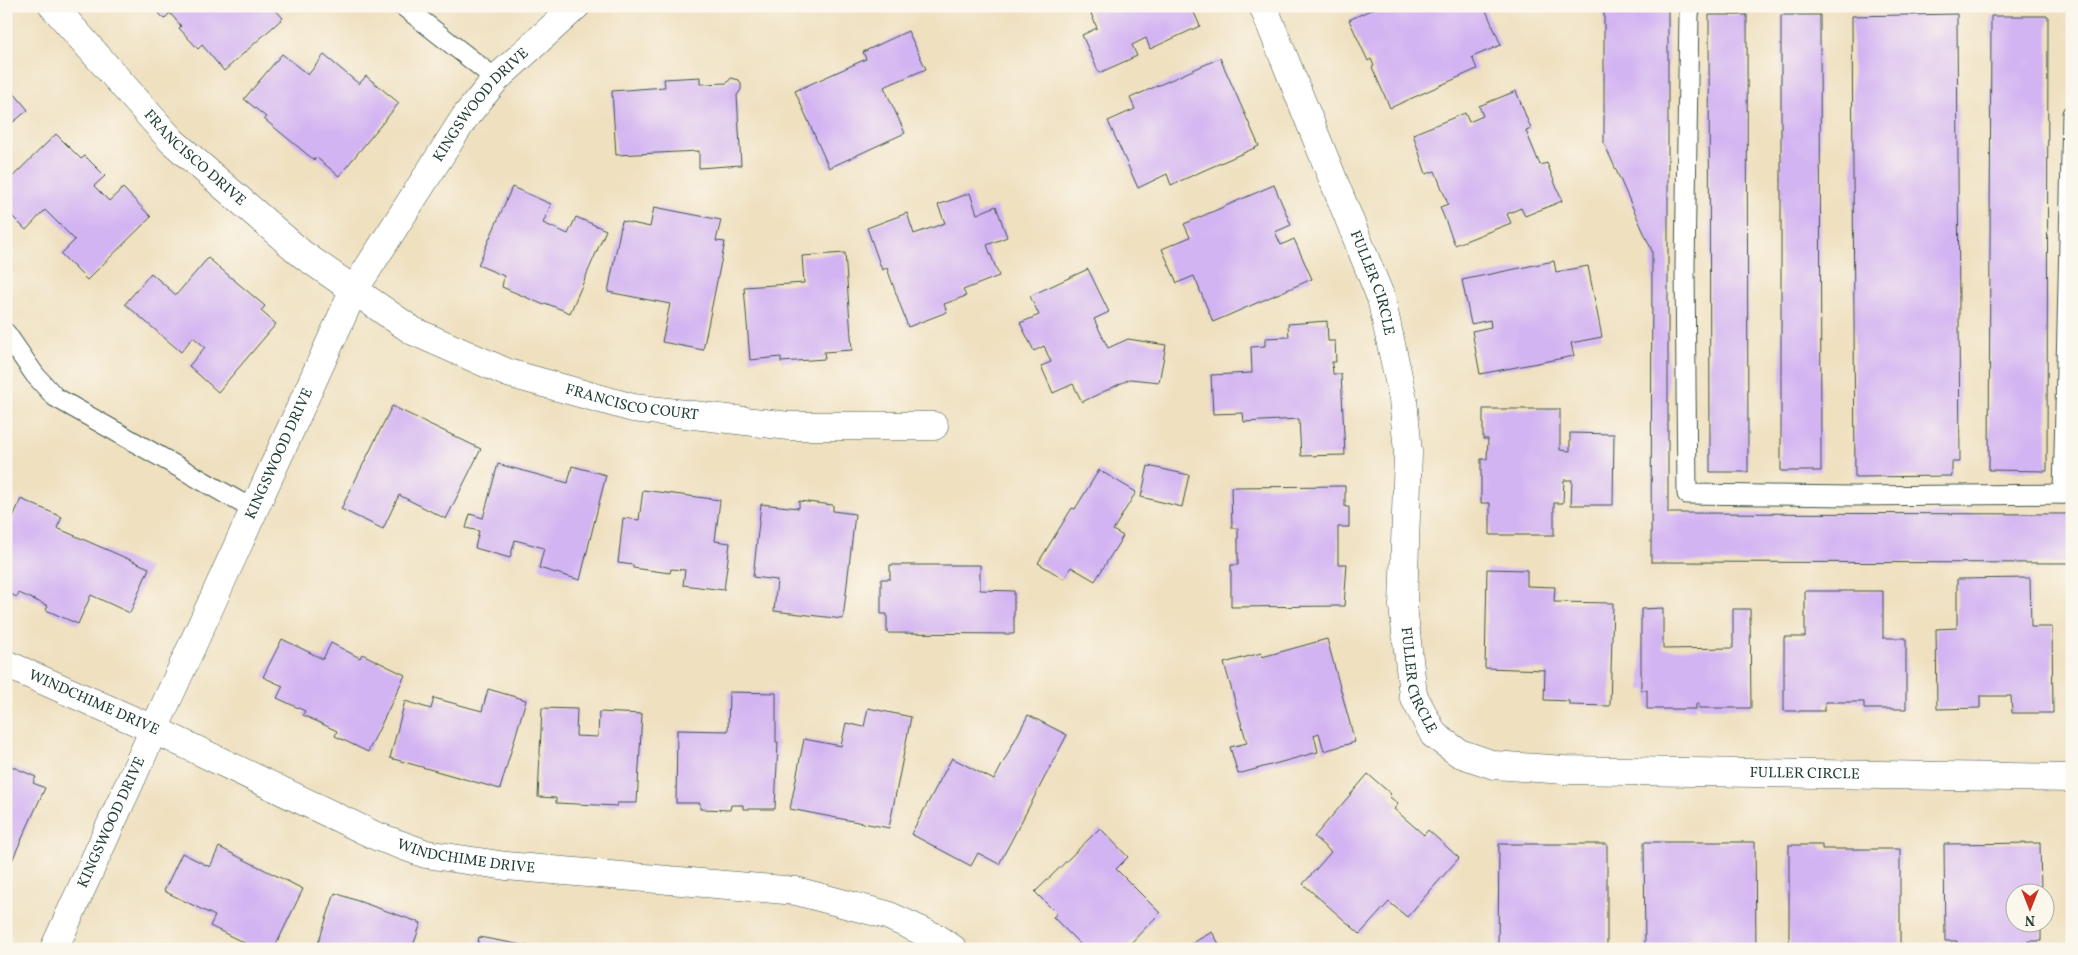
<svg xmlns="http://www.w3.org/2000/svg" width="2078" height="955" viewBox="0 0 2078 955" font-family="Vollkorn,serif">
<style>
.building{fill:#d3b4f2}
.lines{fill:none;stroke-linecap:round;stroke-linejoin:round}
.service-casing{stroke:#3e5549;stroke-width:21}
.minor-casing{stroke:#3e5549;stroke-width:29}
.tertiary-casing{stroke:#3e5549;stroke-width:29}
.service{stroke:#fff;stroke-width:19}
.minor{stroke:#fff;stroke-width:28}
.tertiary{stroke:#fff;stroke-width:28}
.labels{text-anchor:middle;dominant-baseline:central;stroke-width:5;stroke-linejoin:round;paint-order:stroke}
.street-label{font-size:15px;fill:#1f3d34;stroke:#fbf7ec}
</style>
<rect width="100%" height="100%" fill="#fbf7ec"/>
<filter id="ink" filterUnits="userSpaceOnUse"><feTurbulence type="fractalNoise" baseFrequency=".02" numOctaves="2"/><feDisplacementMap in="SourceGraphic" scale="10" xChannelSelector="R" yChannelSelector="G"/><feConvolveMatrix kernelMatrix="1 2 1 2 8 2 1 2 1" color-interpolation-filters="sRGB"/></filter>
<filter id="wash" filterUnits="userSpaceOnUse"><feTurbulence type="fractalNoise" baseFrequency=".0096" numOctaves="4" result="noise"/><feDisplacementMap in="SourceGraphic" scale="20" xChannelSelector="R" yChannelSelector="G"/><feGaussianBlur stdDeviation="1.12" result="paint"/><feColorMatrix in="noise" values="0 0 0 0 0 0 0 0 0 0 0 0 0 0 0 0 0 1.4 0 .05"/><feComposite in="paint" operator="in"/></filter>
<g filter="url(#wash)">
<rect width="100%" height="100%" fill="#efe0c0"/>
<g id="blocks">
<!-- building -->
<g class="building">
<polygon points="153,6 272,6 283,18 224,71 202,45 198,49 179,28 181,26 170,13 164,19"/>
<polygon points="1088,6 1197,6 1192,8 1200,26 1150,49 1146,38 1132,45 1137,56 1099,73 1082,35 1097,28"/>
<polygon points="1379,6 1484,6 1501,45 1472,57 1477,69 1390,108 1372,67 1374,66 1371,59 1368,61 1349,20"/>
<polygon points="1604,6 1668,6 1668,513 2072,514 2072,563 1651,562 1652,251 1604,143"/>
<polygon points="1957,14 1960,462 1952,462 1952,476 1855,477 1852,16"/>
<polygon points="1709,15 1747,15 1748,472 1710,472"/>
<polygon points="1781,15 1820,15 1821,471 1781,471"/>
<polygon points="1991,16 2048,16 2047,471 1989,470"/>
<polygon points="908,31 926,69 884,87 905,133 829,168 795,91 866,59 863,52"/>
<polygon points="282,54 308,75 324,55 359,84 366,76 399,103 339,176 316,157 314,160 264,119 266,117 244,99"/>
<polygon points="1220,58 1259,146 1171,185 1167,174 1138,188 1108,121 1135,109 1130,98"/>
<polygon points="6,75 13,83 9,87 28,110 6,128"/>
<polygon points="700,77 700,84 727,83 731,78 739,80 741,83 741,90 737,95 741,165 699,168 699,151 616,155 612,91 665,87 664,79"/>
<polygon points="1516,91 1531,129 1526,131 1540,165 1547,163 1562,201 1525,216 1521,208 1507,214 1511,223 1455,245 1440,207 1448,204 1435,171 1426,174 1413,134 1465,113 1469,122 1483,116 1479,106"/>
<polygon points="56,134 81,159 85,156 105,176 94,186 109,201 123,188 151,217 87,280 61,254 75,240 45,210 26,230 6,210 6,183"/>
<polygon points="1274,185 1291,225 1275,232 1281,245 1294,239 1312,279 1213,322 1194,276 1177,283 1162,249 1190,237 1184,224"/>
<polygon points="512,187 551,204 543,223 568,234 576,217 606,230 570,313 545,303 544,305 502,287 504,276 478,265"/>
<polygon points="970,193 977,214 996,206 1007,237 987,245 999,276 963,290 966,296 944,304 947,312 908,327 887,268 882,270 867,228 907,213 914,234 945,223 938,205"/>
<polygon points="654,207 721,220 716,241 725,242 703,350 662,342 670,304 608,292 622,221 650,227"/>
<polygon points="845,253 852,350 824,352 825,359 781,362 781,357 750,360 744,287 804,283 802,256"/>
<polygon points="208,258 265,306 261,311 276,324 218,392 189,366 205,347 193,337 181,352 125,304 151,273 176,295"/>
<polygon points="1554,261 1556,272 1588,266 1602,337 1571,343 1574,356 1480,374 1472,331 1491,327 1490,320 1471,324 1462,280"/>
<polygon points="1088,269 1109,312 1094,319 1108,348 1128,339 1166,345 1159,382 1130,379 1082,402 1073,384 1053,393 1041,366 1051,362 1044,346 1034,351 1020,323 1039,315 1030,296"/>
<polygon points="1327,321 1328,341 1335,341 1336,362 1332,362 1333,374 1341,374 1345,455 1301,456 1299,419 1244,422 1243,413 1213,414 1211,375 1252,373 1251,347 1265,346 1265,338 1289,337 1288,324"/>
<polygon points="392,406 481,449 446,519 399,495 383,529 341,509"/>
<polygon points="1483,409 1560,409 1560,450 1570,451 1570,433 1614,434 1613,505 1571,505 1572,480 1564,480 1563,503 1554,503 1554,535 1490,535 1490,503 1481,503 1481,459 1487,459 1488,439 1483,439"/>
<polygon points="498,464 568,483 572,466 606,475 580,580 539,568 544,548 515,540 510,558 475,548 479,531 466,528 470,514 483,518"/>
<polygon points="1148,466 1189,475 1182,507 1141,497"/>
<polygon points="1099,470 1136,492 1113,530 1123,536 1095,581 1071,567 1064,579 1038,563 1072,508 1075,509"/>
<polygon points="1345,486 1345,507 1349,507 1349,527 1338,527 1338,564 1347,564 1344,606 1231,607 1231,565 1238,565 1238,528 1232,528 1231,487"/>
<polygon points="643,490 720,500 715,541 730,543 724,590 683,585 685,570 671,569 670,573 633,568 633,565 618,563 623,518 639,520"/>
<polygon points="21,499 62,517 57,528 149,568 130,613 91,595 78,624 46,610 48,606 19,593 17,597 6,592 6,533"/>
<polygon points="799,501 833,505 833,511 855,514 843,619 774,611 777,580 753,577 761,504 799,508"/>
<polygon points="890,565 980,565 980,590 1014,591 1014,634 887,633 887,614 881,614 881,579 890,579"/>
<polygon points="1487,569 1527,570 1527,586 1555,587 1554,602 1613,603 1610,706 1569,705 1569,701 1544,700 1545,670 1485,668"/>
<polygon points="2030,578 2031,627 2052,627 2053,713 2012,713 2011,696 1980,696 1980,708 1937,709 1936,629 1957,628 1957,579"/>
<polygon points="1805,591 1883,591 1883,638 1906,638 1906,709 1864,709 1864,702 1825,702 1825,711 1784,711 1784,637 1805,637"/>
<polygon points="1663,608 1663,649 1733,648 1733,609 1750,609 1751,708 1699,708 1699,704 1696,704 1696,709 1647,709 1647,690 1641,690 1641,609"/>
<polygon points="282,639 323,659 331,643 360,658 362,654 405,675 368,752 335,736 337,731 303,715 305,711 277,698 283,686 263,677"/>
<polygon points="1327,639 1355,742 1324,751 1319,733 1314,735 1318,752 1238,774 1230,747 1247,743 1224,663 1261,653 1262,657"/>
<polygon points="488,689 526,700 500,789 390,758 405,701 431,709 434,698 482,711"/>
<polygon points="729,692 776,693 776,742 778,742 775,809 743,809 743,805 731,805 730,810 700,809 700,803 676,803 677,730 728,731"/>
<polygon points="542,708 577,709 576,736 598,737 599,712 642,714 637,803 617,803 617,806 556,803 556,798 538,797"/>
<polygon points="868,708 911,717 889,828 790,809 804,739 841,746 846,723 864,727"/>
<polygon points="1028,715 1067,735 999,864 978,853 971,866 911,834 952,758 994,780"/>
<polygon points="6,764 36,777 33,783 45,788 9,867 6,865"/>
<polygon points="1368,774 1391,794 1389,796 1398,804 1394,809 1424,835 1428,830 1459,858 1407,917 1389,902 1360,934 1303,884 1331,852 1314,837"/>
<polygon points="1100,828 1128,857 1116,869 1160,913 1125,949 1089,949 1086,946 1084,948 1053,917 1057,914 1035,892"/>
<polygon points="1644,842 1755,842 1756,949 1645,949"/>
<polygon points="2040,843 2041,892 2016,892 2016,922 2041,922 2041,941 2028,941 2028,949 1957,949 1957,941 1945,941 1944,844"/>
<polygon points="1499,844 1607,844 1607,949 1498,949"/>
<polygon points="1789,845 1822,845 1822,849 1900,849 1900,949 1789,949"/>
<polygon points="219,847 303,889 274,949 257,949 210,926 215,916 164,891 182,853 210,867"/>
<polygon points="335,893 421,923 412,949 316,949"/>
<polygon points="1212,932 1222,949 1182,949"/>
<polygon points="479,937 533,947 533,949 477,949"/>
</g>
</g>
</g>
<g filter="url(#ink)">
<use href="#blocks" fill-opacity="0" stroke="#3e5549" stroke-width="1"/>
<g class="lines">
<!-- service casing -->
<g class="service-casing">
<g id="service">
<polyline points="403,6 496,79"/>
<polyline points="1692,6 1689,14 1685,266 1687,494 1853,496 2072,494"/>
<polyline points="6,333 35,375 55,397 254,510"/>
<polyline points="2063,494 2072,114"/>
</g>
</g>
<!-- minor casing -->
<g class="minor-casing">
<g id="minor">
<path id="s1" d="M53,6l119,135 130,113 111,77 95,42 125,35 156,18h145"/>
<path id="s2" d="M1263,6l118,292 22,101 5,53 -5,154 10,89 21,40 25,18 35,12 71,5 507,8"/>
<path id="s3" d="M6,664l147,65 223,107 50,18 80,12 290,25 91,24 50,23 16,11"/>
</g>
</g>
<!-- tertiary casing -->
<g class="tertiary-casing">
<g id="tertiary">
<path id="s4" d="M54,949l300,-659 111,-173 31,-38 80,-73"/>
</g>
</g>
<!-- service -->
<use href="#service" class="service"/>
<!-- minor -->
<use href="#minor" class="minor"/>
<!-- tertiary -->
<use href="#tertiary" class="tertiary"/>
</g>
</g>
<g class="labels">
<!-- street labels -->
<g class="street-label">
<text stroke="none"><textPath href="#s4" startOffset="949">KINGSWOOD DRIVE</textPath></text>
<text stroke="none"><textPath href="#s1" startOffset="208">FRANCISCO DRIVE</textPath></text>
<text stroke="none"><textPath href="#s2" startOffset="298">FULLER CIRCLE</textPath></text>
<text stroke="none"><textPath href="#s1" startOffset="719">FRANCISCO COURT</textPath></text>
<text stroke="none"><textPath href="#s4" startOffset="544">KINGSWOOD DRIVE</textPath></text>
<text stroke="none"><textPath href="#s2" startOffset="702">FULLER CIRCLE</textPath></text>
<text stroke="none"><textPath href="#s3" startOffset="96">WINDCHIME DRIVE</textPath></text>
<text stroke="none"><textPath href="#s2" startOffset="1139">FULLER CIRCLE</textPath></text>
<text stroke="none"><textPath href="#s4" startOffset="139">KINGSWOOD DRIVE</textPath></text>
<text stroke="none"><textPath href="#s3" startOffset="501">WINDCHIME DRIVE</textPath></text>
</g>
</g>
<!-- margin -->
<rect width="2078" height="955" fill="none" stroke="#fbf7ec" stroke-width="25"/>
<!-- north arrow -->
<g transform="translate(2030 908) rotate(180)"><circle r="24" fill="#fbf7ec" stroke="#a3ada2"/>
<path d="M0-4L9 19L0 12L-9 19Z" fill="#c8321e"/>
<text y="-8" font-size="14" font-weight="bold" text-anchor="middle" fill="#1f3d34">N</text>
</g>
</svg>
